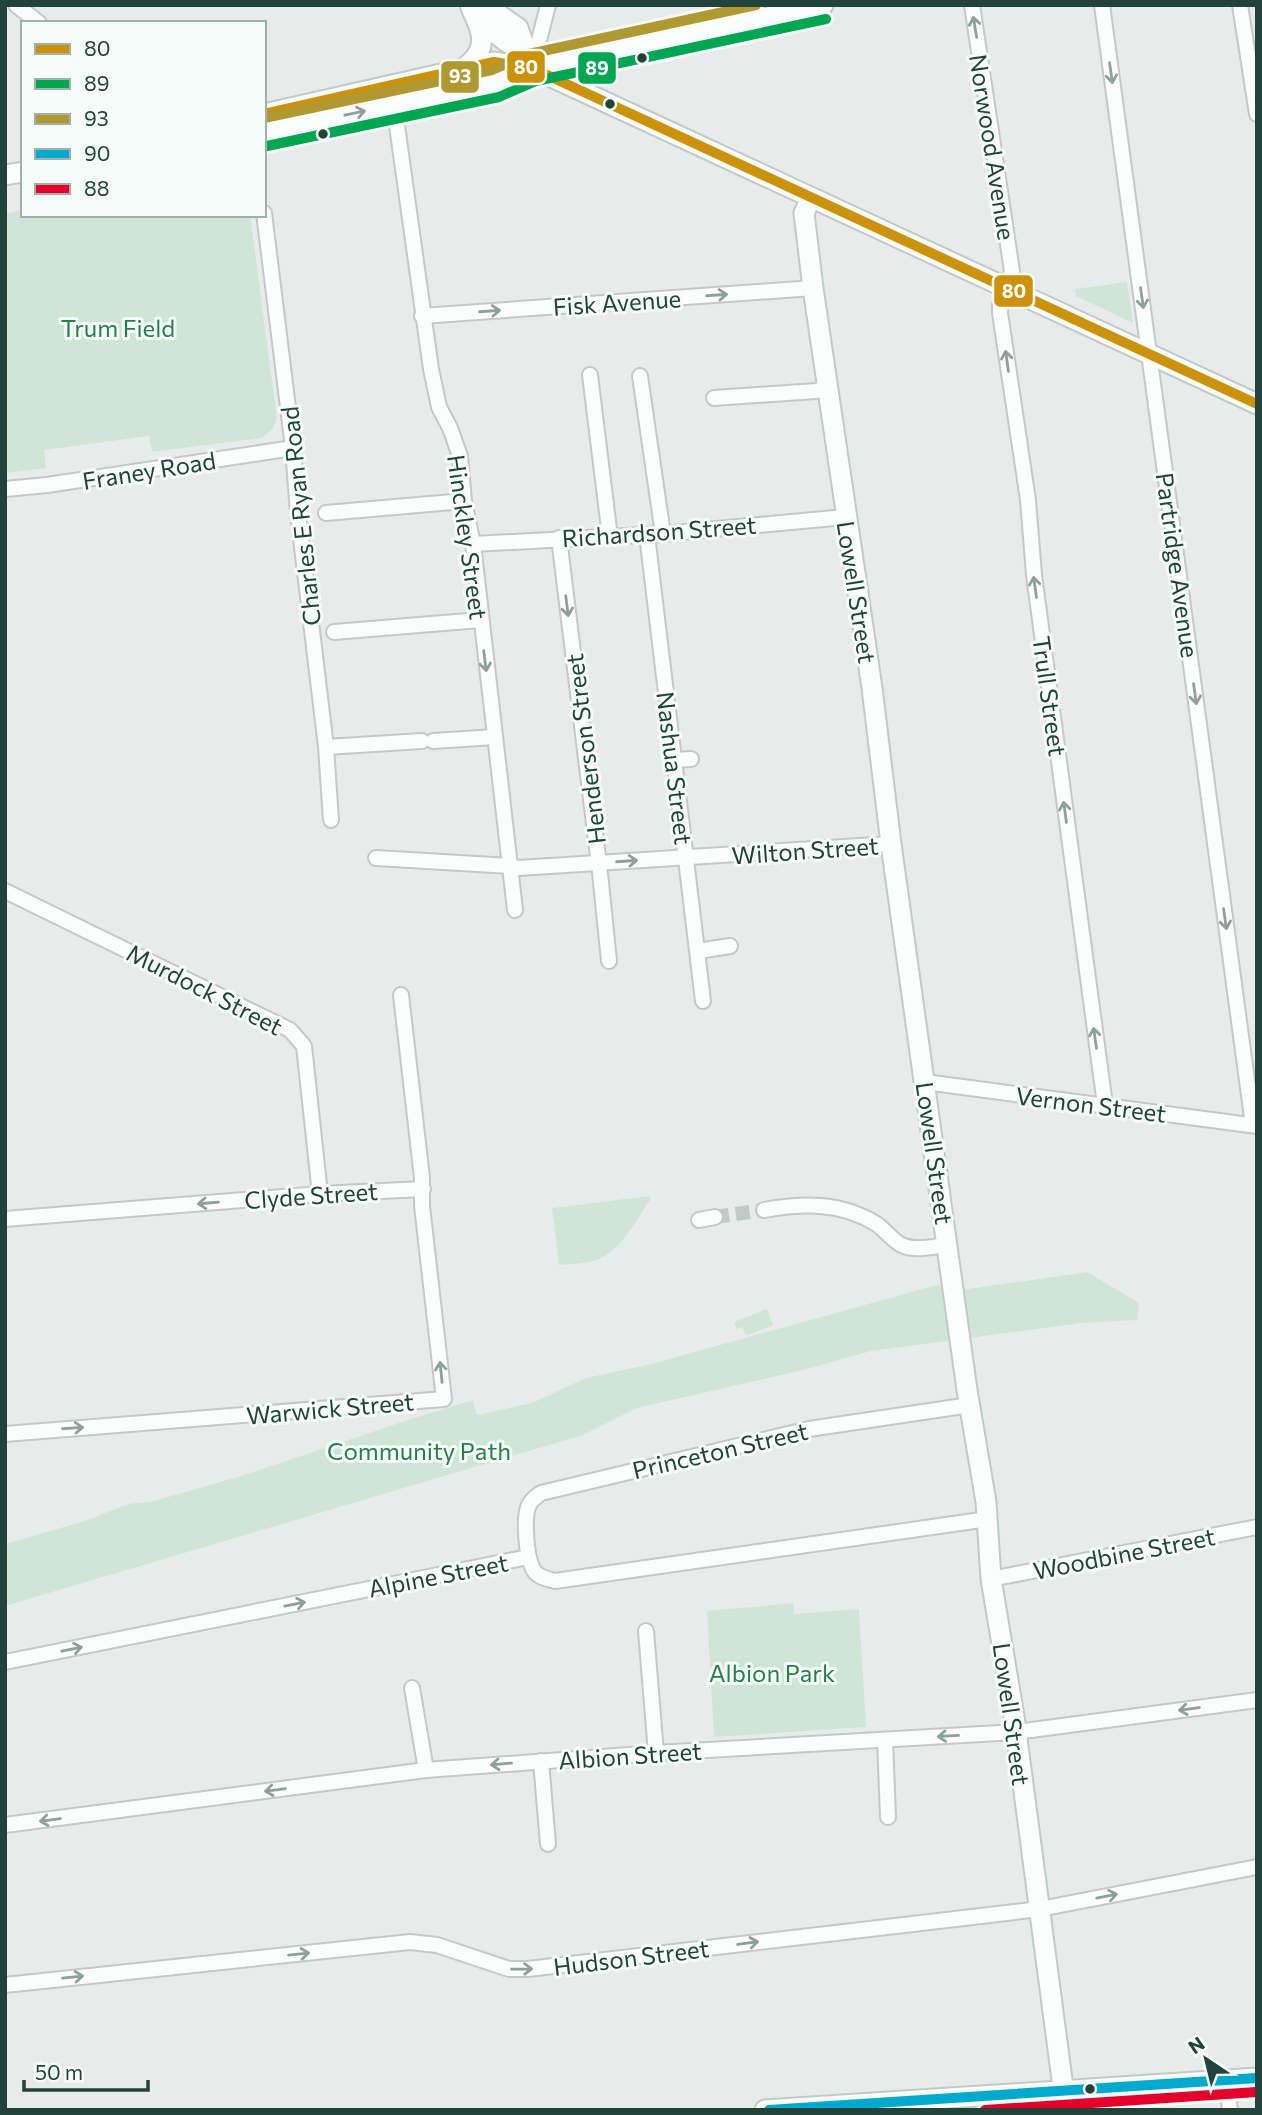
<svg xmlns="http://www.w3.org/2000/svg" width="1262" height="2115" viewBox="0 0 1262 2115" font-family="Commissioner,sans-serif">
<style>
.green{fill:#cfe6d6}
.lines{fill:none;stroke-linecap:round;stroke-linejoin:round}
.street-tunnel{stroke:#bfcac7;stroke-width:14;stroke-dasharray:14 7;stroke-linecap:butt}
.street-casing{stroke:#c4c9c7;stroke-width:18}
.secondary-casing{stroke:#c2cac7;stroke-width:23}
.street{stroke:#fbfcfc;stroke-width:14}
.secondary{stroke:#fbfcfc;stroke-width:19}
.bus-1-casing{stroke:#f5fbf8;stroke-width:16}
.bus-2-casing{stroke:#f5fbf8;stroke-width:16}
.bus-3-casing{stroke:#f5fbf8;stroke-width:16}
.bus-4-casing{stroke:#f5fbf8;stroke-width:16}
.bus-5-casing{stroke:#f5fbf8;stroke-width:16}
.bus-1{stroke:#cc920c;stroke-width:10}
.bus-2{stroke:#00a651;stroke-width:10}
.bus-3{stroke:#b19931;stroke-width:10}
.bus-4{stroke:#00a9ce;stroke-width:10}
.bus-5{stroke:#e4002b;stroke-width:10}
.oneway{stroke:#8ea09b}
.bus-dot{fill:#21433a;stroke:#f5fbf8;stroke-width:2.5}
.labels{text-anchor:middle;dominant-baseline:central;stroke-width:6;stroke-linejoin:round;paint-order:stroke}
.street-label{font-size:24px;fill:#21433a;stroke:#f5fbf8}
.park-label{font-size:24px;fill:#277f49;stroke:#f5fbf8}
.line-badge{stroke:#f5fbf8;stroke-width:2.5}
.badge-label{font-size:19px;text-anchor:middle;font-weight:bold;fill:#fff}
</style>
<rect width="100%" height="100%" fill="#e7ecea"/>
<!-- green -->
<g class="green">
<polygon points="23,210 23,215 250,215 277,419 272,430 261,438 152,452 149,436 44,450 46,468 5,473 5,214"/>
<polygon points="1127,282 1133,323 1076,296 1075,289"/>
<path d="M650,1196v4c-15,21 -30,54 -57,61 -11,3 -23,3 -34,4l-7,-57z"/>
<polygon points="1087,1272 1139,1303 1137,1320 1081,1323 871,1351 803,1370 637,1408 583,1435 5,1606 5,1544 85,1521 128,1504 154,1501 241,1476 408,1420 473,1400 477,1415 532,1403 586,1378 651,1364 937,1285 968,1289"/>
<polygon points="767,1309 773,1325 746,1336 742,1327 737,1329 734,1322"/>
<polygon points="793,1603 794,1614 859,1609 866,1727 714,1737 707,1611"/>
</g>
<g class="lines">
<!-- street-tunnel -->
<polyline class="street-tunnel" points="715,1217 764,1210"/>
<!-- street casing -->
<g class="street-casing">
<g id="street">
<polyline points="16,5 39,23"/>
<polyline points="972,5 1012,271 1000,305 1000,313 1028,500 1034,575 1105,1105"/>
<polyline points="1102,5 1253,1125"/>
<polyline points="1240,5 1257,114"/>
<polyline points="532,68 548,5"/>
<polyline points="393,97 431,369 439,407 450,428 460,456 464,501 473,544 515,910"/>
<polyline points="264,213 293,448 298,514 326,747 331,820"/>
<polyline points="422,316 813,288"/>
<polyline points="590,375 610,537"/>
<polyline points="640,376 663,534"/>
<polyline points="714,398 816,391 827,388"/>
<polyline points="5,489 47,485 293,448"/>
<polyline points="326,513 464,501"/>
<polyline points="647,535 703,1001"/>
<polyline points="559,538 600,873 609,961"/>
<polyline points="473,544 663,534 845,517"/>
<polyline points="334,632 480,620"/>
<polyline points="433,741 495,737"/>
<polyline points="326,747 422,741"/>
<polyline points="674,760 691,759"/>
<polyline points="376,858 511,866 519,868 891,844"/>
<polyline points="5,891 290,1030 304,1046 320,1194"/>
<polyline points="698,951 730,946"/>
<polyline points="925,1082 1257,1126"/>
<path d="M764,1210c38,-7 76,-8 111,13 10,6 19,20 29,23 13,5 31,0 44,-1"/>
<polyline points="5,1219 320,1194 423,1189"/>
<polyline points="699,1220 715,1217"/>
<path d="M970,1405l-161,24 -268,64c-4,3 -10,7 -12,12 -6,12 -3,56 6,67 5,6 13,7 20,9l433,-62"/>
<polyline points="5,1434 444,1399 422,1206 422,1178 401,995"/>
<polyline points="991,1579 1257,1527"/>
<polyline points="646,1631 656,1753"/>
<polyline points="5,1662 528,1557"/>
<polyline points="412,1688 426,1770"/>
<polyline points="885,1740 888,1817"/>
<polyline points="541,1761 548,1844"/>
<polyline points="5,1825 426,1770 656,1753 1016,1732 1257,1700"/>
<polyline points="5,1985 410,1942 437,1945 509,1969 528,1969 1040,1909 1257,1867"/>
<polyline points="1226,2080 1230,2110"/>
</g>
</g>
<!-- secondary casing -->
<g class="secondary-casing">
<g id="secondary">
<polyline points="470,5 476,19 508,43 525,45"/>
<polyline points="485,5 518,28 532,68"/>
<path d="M464,68c19,-14 22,-28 12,-49"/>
<polyline points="264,114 494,62 532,68 1257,404"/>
<polyline points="264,132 496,83 532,68 823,5"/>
<polyline points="5,175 23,172"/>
<polyline points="811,198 804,213 813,288 872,688 891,844 967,1390 986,1502 991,1579 1014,1716 1066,2110"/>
<polyline points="765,2110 1257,2078"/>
</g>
</g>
<!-- street -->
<use href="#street" class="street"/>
<!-- secondary -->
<use href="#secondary" class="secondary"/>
<!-- bus-1 casing -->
<g class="bus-1-casing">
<polyline id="bus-1" points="264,114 494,62 532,68 1257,404"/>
</g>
<!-- bus-2 casing -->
<g class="bus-2-casing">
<polyline id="bus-2" points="267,146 499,97 536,81 826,19"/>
</g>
<!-- bus-3 casing -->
<g class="bus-3-casing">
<polyline id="bus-3" points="264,118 492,70 529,54 756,5"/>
</g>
<!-- bus-4 casing -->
<g class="bus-4-casing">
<polyline id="bus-4" points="769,2110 1257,2078"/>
</g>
<!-- bus-5 casing -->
<g class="bus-5-casing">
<polyline id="bus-5" points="985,2110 1257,2092"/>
</g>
<!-- bus-1 -->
<use href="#bus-1" class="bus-1"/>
<!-- bus-2 -->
<use href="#bus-2" class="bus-2"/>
<!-- bus-3 -->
<use href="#bus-3" class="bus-3"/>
<!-- bus-4 -->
<use href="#bus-4" class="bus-4"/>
<!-- bus-5 -->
<use href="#bus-5" class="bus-5"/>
</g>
<!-- one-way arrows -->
<defs><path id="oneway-shaft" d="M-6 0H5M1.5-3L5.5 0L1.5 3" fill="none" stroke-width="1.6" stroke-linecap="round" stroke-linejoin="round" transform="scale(1.75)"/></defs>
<g class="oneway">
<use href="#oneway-shaft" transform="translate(975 27) rotate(-99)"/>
<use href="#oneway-shaft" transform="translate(1111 73) rotate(82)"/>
<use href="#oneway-shaft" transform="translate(355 113) rotate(-12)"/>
<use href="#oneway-shaft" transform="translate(717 295) rotate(-4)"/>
<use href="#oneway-shaft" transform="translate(1142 298) rotate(82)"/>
<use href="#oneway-shaft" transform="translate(490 311) rotate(-4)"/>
<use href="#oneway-shaft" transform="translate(1007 361) rotate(-98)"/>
<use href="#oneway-shaft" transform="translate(1035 587) rotate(-98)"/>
<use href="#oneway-shaft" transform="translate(567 606) rotate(83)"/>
<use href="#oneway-shaft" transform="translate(485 661) rotate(83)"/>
<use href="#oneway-shaft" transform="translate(1195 694) rotate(82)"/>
<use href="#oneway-shaft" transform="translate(1065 812) rotate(-98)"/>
<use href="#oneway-shaft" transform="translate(627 861) rotate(-4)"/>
<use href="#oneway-shaft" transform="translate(1225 919) rotate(82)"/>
<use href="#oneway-shaft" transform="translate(1095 1038) rotate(-98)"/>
<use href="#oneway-shaft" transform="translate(208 1203) rotate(175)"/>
<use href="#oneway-shaft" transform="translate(441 1372) rotate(-96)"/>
<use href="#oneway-shaft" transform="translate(73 1428) rotate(-4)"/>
<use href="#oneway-shaft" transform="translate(295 1604) rotate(-11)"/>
<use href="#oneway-shaft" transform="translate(72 1649) rotate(-11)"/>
<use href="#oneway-shaft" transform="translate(1189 1709) rotate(172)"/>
<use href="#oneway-shaft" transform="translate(948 1736) rotate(177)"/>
<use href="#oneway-shaft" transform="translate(501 1764) rotate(175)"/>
<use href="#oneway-shaft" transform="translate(275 1790) rotate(173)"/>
<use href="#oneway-shaft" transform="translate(50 1820) rotate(173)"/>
<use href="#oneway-shaft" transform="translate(1107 1896) rotate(-11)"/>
<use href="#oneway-shaft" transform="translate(748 1943) rotate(-7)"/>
<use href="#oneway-shaft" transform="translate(299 1954) rotate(-6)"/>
<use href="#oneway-shaft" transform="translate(522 1969) rotate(-1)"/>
<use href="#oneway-shaft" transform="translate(73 1977) rotate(-6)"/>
</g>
<!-- markers -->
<g class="bus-dot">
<circle cx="642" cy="58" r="6"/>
<circle cx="610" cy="104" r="6"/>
<circle cx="323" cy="134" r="6"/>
<circle cx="1090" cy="2089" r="6"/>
</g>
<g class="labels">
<!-- street labels -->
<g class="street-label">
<text transform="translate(993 147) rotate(81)">Norwood Avenue</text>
<text transform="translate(617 302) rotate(-4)">Fisk Avenue</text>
<text transform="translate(149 470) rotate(-9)">Franey Road</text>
<text transform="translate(300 516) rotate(-96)">Charles E Ryan Road</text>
<text transform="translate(659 531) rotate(-4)">Richardson Street</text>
<text transform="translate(468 537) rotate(82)">Hinckley Street</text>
<text transform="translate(1178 565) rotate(82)">Partridge Avenue</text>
<text transform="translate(857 592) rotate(81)">Lowell Street</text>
<text transform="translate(1050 696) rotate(82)">Trull Street</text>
<text transform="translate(585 749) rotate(-97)">Henderson Street</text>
<text transform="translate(675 768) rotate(83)">Nashua Street</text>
<text transform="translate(805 850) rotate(-4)">Wilton Street</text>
<text transform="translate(205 989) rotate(27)">Murdock Street</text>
<text transform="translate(1091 1104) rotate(7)">Vernon Street</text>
<text transform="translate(935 1153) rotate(82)">Lowell Street</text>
<text transform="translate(311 1195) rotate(-4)">Clyde Street</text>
<text transform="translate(330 1408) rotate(-5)">Warwick Street</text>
<text transform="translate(720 1450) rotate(-13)">Princeton Street</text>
<text transform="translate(1124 1553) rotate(-11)">Woodbine Street</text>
<text transform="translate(438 1575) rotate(-11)">Alpine Street</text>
<text transform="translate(1012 1714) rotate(82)">Lowell Street</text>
<text transform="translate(630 1755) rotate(-4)">Albion Street</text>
<text transform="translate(631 1957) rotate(-7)">Hudson Street</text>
</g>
<!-- park labels -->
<g class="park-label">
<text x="118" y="327">Trum Field</text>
<text x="419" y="1450">Community Path</text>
<text x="772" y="1672">Albion Park</text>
</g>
</g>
<g class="line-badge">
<rect x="506" y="50" width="40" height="34" rx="7" fill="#cc920c"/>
<rect x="577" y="51" width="40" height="34" rx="7" fill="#00a651"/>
<rect x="440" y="60" width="40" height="34" rx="7" fill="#b19931"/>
<rect x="993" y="274" width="41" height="34" rx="7" fill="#cc920c"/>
</g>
<g class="badge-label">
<text x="526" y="74">80</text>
<text x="597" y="75">89</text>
<text x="460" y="83">93</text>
<text x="1014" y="298">80</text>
</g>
<!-- border -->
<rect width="1262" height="2115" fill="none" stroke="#21433a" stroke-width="14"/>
<!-- legend -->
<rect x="21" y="21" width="245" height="196" fill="#f5fbf8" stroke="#a0b1ac" stroke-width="2"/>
<rect x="35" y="44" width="35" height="10" fill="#cc920c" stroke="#a0b1ac" stroke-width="2"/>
<text x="84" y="56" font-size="21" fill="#21433a">80</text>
<rect x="35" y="79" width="35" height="10" fill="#00a651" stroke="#a0b1ac" stroke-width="2"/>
<text x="84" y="91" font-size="21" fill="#21433a">89</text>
<rect x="35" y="114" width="35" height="10" fill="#b19931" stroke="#a0b1ac" stroke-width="2"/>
<text x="84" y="126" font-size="21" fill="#21433a">93</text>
<rect x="35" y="149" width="35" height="10" fill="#00a9ce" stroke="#a0b1ac" stroke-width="2"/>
<text x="84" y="161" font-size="21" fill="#21433a">90</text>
<rect x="35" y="184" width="35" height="10" fill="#e4002b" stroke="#a0b1ac" stroke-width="2"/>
<text x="84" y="196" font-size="21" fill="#21433a">88</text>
<!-- north arrow -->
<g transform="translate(1206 2059) rotate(325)" stroke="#f5fbf8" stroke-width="5" paint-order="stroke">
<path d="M0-5L12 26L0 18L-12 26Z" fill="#21433a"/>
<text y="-10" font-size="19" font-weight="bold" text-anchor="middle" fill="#21433a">N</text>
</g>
<!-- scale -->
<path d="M24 2080v10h124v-10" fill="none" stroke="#21433a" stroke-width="3.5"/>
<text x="35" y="2080" font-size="21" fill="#21433a" stroke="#f5fbf8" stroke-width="5" paint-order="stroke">50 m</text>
</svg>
